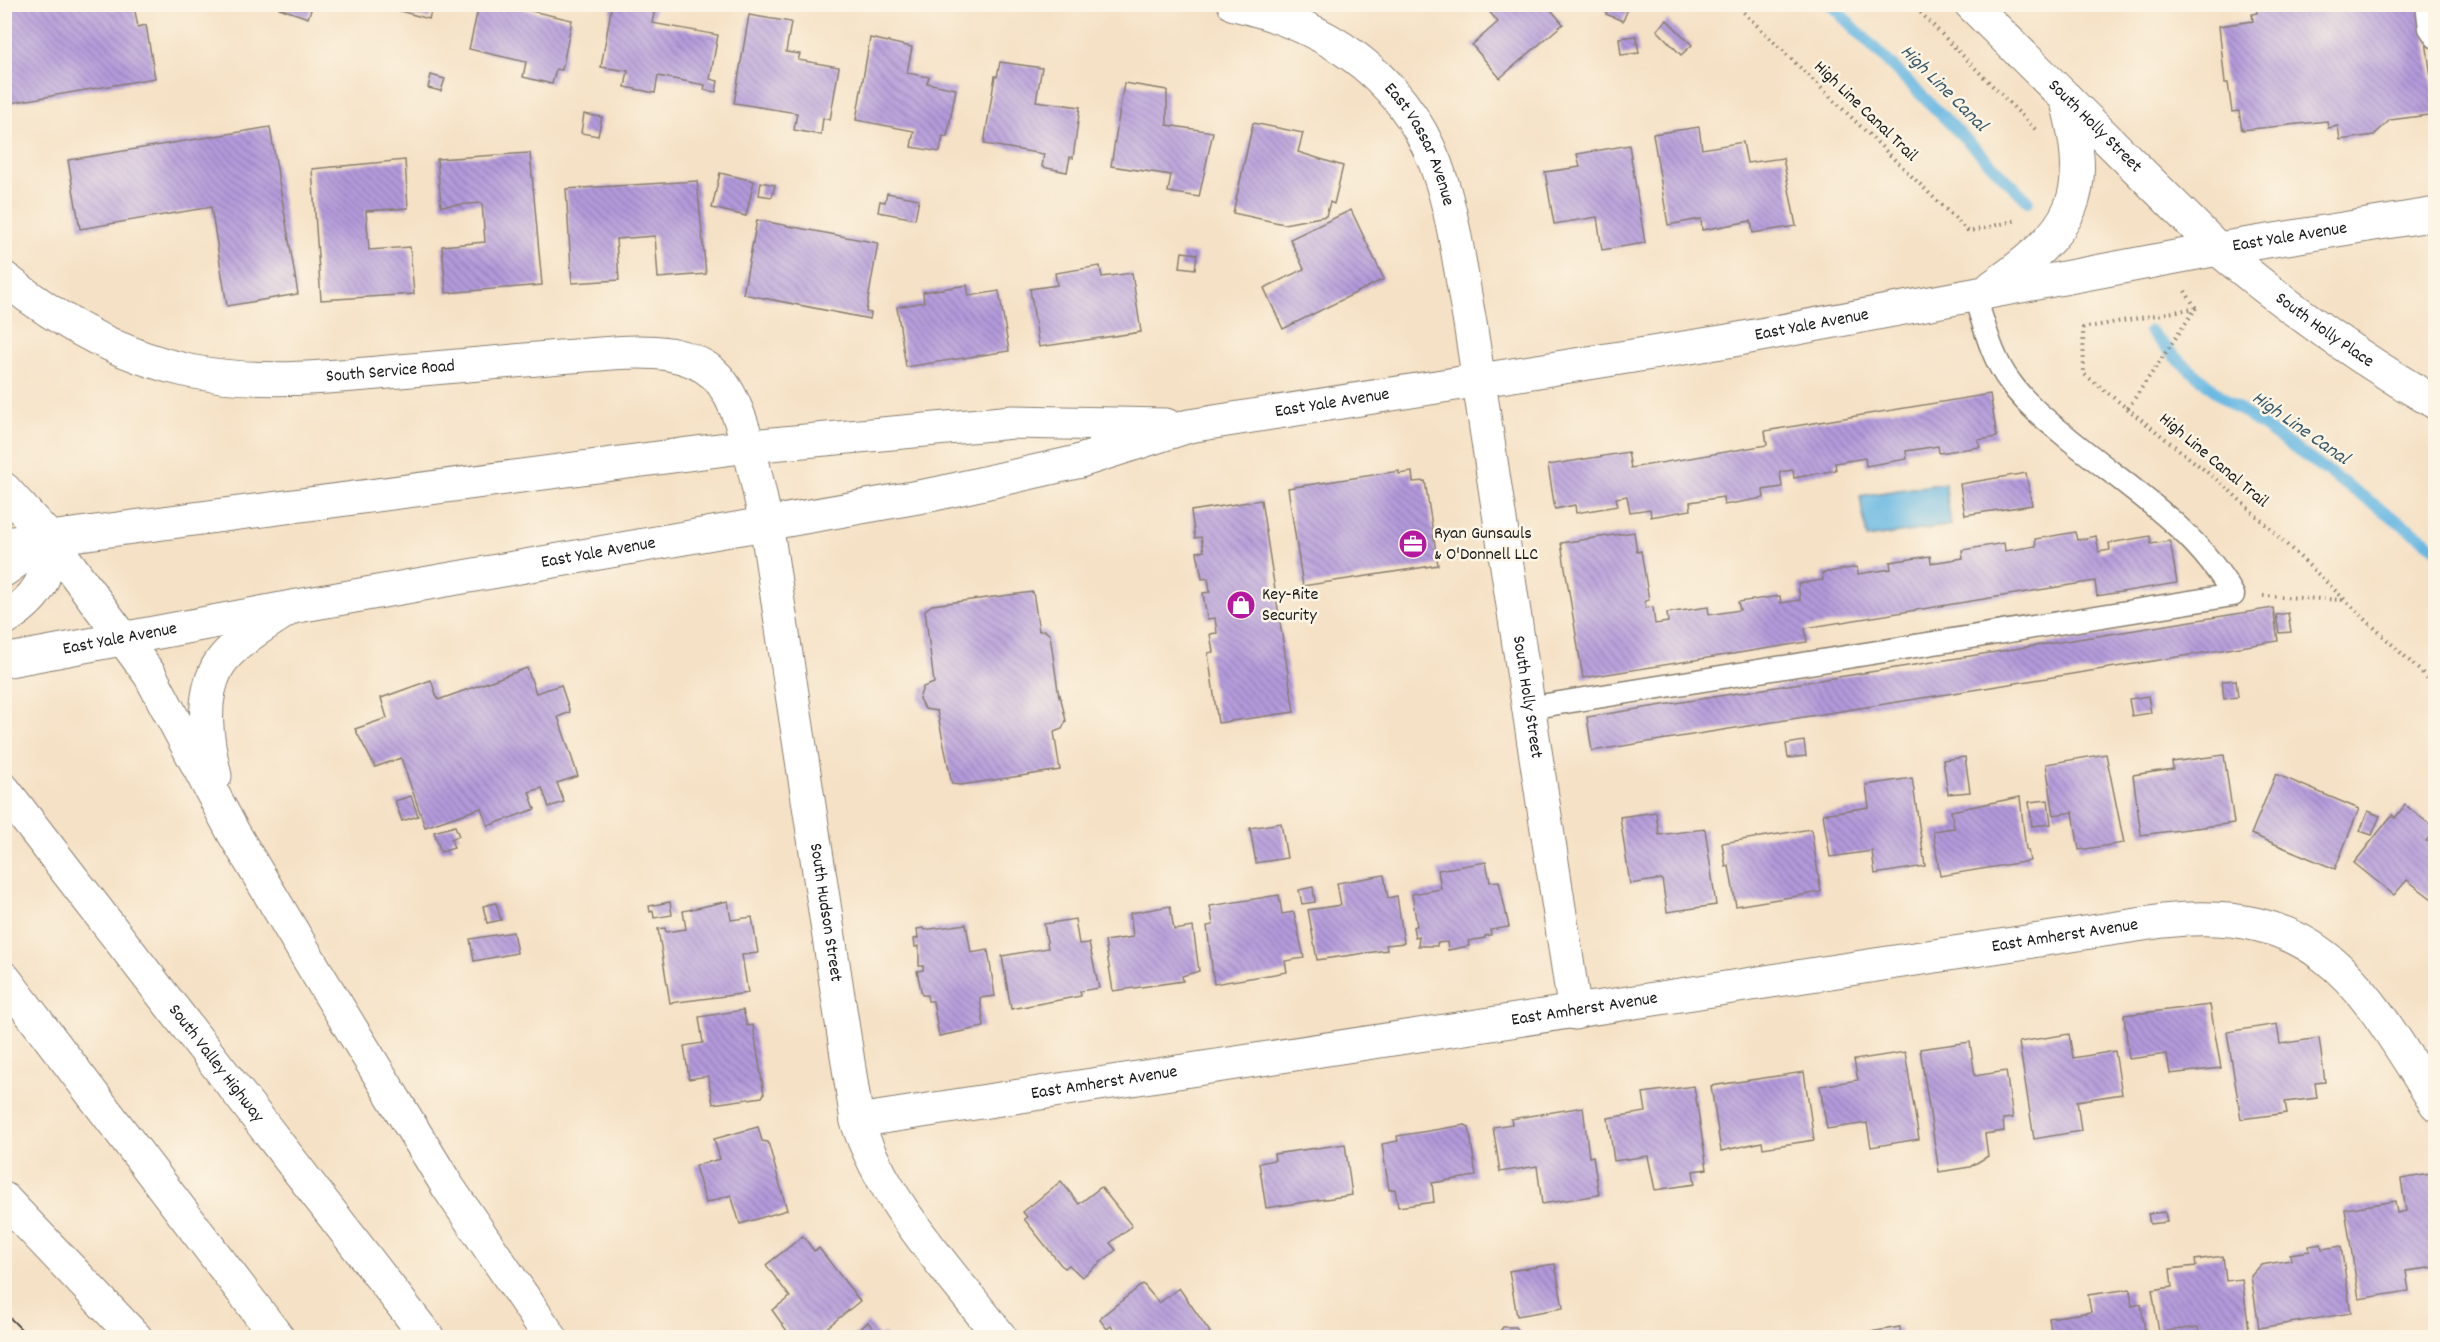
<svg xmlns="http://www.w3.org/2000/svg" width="2440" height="1342" viewBox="0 0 2440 1342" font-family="Dekko,sans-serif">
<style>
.water{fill:#67b8e2;stroke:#426a7f;stroke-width:1.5}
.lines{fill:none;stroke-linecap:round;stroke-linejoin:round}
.stream{stroke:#67b8e2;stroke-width:12}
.building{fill:url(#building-back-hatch)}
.lane-casing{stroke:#887e70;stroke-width:25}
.street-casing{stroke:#887e70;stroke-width:35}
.secondary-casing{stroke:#887e70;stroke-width:35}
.highway-casing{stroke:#887e70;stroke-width:35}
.path{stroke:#887e70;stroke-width:4;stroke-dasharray:1.5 4.5;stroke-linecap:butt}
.lane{stroke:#fff;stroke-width:22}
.street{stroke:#fff;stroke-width:33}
.secondary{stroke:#fff;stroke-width:33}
.highway{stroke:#fff;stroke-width:33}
.tram{stroke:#1c1c1c;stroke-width:1.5}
.labels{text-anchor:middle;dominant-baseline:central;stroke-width:5;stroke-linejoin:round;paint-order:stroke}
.street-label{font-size:18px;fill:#1c1c1c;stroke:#fcf5e5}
.poi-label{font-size:18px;fill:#1c1c1c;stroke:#fcf5e5;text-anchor:start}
.water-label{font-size:20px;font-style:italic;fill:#3a5a6b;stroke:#fcf5e5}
</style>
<defs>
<pattern id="building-back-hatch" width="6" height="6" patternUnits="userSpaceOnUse" patternTransform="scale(1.5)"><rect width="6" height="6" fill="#b39adb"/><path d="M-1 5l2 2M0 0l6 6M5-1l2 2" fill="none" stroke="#917db1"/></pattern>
</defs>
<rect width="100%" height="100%" fill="#fcf5e5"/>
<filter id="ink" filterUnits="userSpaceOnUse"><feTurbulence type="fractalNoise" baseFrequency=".0167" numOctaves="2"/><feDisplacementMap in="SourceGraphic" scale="12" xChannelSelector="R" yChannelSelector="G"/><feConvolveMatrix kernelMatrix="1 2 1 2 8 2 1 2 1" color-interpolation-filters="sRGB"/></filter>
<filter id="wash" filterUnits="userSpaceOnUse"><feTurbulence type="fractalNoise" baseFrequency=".008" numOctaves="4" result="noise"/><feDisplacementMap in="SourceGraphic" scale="24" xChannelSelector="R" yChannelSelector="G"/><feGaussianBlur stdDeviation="1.35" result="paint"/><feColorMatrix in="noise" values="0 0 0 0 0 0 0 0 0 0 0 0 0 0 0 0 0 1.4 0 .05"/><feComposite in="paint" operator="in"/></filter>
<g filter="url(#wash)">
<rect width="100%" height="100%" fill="#f5e1c5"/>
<!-- water -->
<polygon class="water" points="1945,483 1951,525 1867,538 1860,496"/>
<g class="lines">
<!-- stream -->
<g class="stream">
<polyline points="1830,4 2028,201"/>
<polyline points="2150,331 2175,357 2226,400 2436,548"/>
</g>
</g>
<g id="blocks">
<!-- building -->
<g class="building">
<polygon points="4,4 110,4 111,10 134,6 138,27 146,25 155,78 11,103 4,91"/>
<polygon points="280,4 313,4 308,18 279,8"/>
<polygon points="390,4 433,4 429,19 389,8"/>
<polygon points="612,4 656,4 652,23 718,35 710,79 718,81 716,92 704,90 705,85 658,76 655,93 625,87 628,71 601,67"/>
<polygon points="1483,4 1546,4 1563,24 1500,78 1472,45 1498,22"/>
<polygon points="1610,4 1630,4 1623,21 1606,14"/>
<polygon points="2256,4 2273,4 2274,8 2301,4 2302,8 2324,4 2421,4 2436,114 2390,120 2374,135 2340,140 2338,126 2328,128 2327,121 2242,130 2239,111 2232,112 2228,83 2225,83 2219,26 2253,21 2252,14 2257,13"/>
<polygon points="479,5 523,5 522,9 572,20 562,70 556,69 552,84 523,77 526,62 469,49"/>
<polygon points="749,15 791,22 786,52 800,54 798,60 839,67 830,120 823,118 821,135 794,130 797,113 734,103"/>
<polygon points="1667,20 1692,45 1681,55 1657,30"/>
<polygon points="1636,36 1639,53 1621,55 1619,38"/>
<polygon points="870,38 912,47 907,73 929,77 927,83 956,89 947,137 943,136 940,152 911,147 914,131 856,120"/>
<polygon points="1000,62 1042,68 1036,101 1080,107 1073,158 1070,157 1067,172 1042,167 1044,154 984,144 995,76 997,77"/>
<polygon points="431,75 445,79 441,91 428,88"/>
<polygon points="1124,83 1167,90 1167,125 1213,132 1199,197 1168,192 1171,175 1111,166"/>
<polygon points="584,114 602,117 598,136 581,133"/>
<polygon points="1253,123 1303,133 1298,152 1343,166 1334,204 1330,202 1326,216 1284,224 1233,213"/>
<polygon points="270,127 298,294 227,306 211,207 80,229 68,160"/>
<polygon points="1699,127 1702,149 1743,142 1747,163 1783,158 1796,226 1753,233 1751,221 1702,230 1701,219 1668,225 1653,134"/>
<polygon points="1629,145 1645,243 1602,250 1597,217 1554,224 1545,172 1580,167 1577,154"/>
<polygon points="530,153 542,285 446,293 442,246 485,242 482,203 441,206 437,159"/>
<polygon points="405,160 408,208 366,211 369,250 410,247 414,294 321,300 312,169"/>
<polygon points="720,173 754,181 746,216 712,208"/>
<polygon points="697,181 706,274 658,278 655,236 616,239 619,280 572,283 566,189"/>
<polygon points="761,182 775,185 772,197 759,195"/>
<polygon points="887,193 919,199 915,219 878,212 880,201 885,202"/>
<polygon points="1351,210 1384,279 1283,329 1264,288 1304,269 1290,239"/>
<polygon points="757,220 878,243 866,312 871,313 870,319 743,294"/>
<polygon points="1182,252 1197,254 1195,269 1180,267"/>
<polygon points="1100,266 1102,277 1132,273 1141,332 1039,347 1030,289 1057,285 1055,273"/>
<polygon points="967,285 969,296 999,291 1009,351 906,367 897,307 924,302 923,292"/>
<polygon points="1990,394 1997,437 1978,440 1980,447 1939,453 1938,446 1906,451 1907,459 1866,466 1865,458 1835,463 1836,470 1794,478 1793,470 1780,472 1782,487 1763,490 1764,498 1724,505 1723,497 1690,502 1691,510 1651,517 1650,509 1630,512 1627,496 1616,498 1618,506 1576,513 1575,505 1555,509 1548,465 1628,452 1631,468 1767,445 1765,431"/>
<polygon points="1399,471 1399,474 1412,472 1413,482 1425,481 1438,565 1303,586 1288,488"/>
<polygon points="2026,473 2032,505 1965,515 1960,484"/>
<polygon points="1261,500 1294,712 1218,723 1208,653 1213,652 1210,634 1217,633 1215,618 1207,619 1203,593 1210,592 1208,578 1202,579 1197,552 1204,551 1201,537 1195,538 1191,511"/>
<polygon points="1634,532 1637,552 1641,551 1649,600 1645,601 1646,608 1653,607 1655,624 1668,622 1667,613 1708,607 1709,615 1740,610 1738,602 1780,596 1781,603 1800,600 1798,584 1823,580 1822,573 1857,567 1858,574 1891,569 1890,562 1930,556 1931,563 1963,558 1962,550 2004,543 2005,551 2036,546 2035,539 2075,532 2077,540 2096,536 2099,552 2110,550 2109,543 2150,536 2151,544 2170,541 2177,583 2097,596 2095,581 1805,628 1807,642 1583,678 1561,543"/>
<polygon points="1033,592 1039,631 1044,630 1050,635 1059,697 1060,695 1066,721 1062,729 1054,732 1060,770 961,785 952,784 937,711 925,709 919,699 923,687 934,683 925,610 932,605"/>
<polygon points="2273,608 2278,641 1592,751 1587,717"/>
<polygon points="2288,613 2291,632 2279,633 2276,615"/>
<polygon points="527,668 536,693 561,685 570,712 558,717 578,776 557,783 564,802 549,807 542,788 529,792 535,809 488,826 481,808 425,827 401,758 375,767 355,729 387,718 381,698 431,680 438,700"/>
<polygon points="2236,680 2238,697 2224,699 2222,681"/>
<polygon points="2148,696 2151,713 2132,716 2129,699"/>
<polygon points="1804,741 1806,756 1788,758 1786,744"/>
<polygon points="2106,754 2124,843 2079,850 2073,812 2054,815 2046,764"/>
<polygon points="2224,755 2234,823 2141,835 2133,775 2173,769 2172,762"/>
<polygon points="1965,757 1970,792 1948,794 1943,760"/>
<polygon points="2276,774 2359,809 2335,869 2251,834"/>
<polygon points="1912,778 1925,866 1875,874 1872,851 1830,857 1823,814 1869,807 1866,785"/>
<polygon points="411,796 418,816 402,821 395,801"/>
<polygon points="2020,797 2026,850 2028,850 2030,861 1940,876 1933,831 1954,828 1951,811"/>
<polygon points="2048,800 2051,824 2032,826 2029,802"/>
<polygon points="2405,805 2436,829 2426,841 2432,843 2436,838 2436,902 2407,880 2394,895 2354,863 2392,815 2395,818"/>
<polygon points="2368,811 2380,816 2372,835 2360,831"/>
<polygon points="1656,812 1659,835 1705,829 1716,905 1667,912 1662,879 1630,884 1620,817"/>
<polygon points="1281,823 1287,858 1256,863 1250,828"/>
<polygon points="455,826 459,836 451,839 454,848 441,852 434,832"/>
<polygon points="1811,829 1821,892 1736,906 1729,866 1726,867 1722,843"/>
<polygon points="1486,862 1490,882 1499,881 1509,927 1490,930 1491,935 1485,936 1485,938 1468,941 1469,946 1448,950 1447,942 1437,943 1437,946 1418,946 1419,936 1415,937 1413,927 1417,926 1412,894 1441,889 1438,870"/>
<polygon points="1384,875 1388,898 1397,896 1404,943 1386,945 1387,950 1317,960 1308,910 1341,905 1337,883"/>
<polygon points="1313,887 1315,902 1302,904 1299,890"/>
<polygon points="1279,895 1282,914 1294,912 1304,958 1285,961 1287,972 1214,984 1207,926 1213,925 1210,906"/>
<polygon points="728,901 731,920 752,917 758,953 742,955 748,993 670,1003 658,929 665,928 666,932 686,929 683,911"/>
<polygon points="670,902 672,915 654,918 653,911 650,912 649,906"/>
<polygon points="496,903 501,920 487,923 483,906"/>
<polygon points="1170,906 1174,930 1193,927 1199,971 1182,976 1183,981 1113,991 1105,941 1133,937 1130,913"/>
<polygon points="1075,919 1079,944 1089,943 1099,988 1080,991 1081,996 1011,1009 1002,956 1048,948 1044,924"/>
<polygon points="966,924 971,953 988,950 995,996 980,998 984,1027 939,1036 933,1001 928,1001 927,995 922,995 917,971 923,970 923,966 919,966 919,946 915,947 914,939 918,938 917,929 924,928 924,930"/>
<polygon points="513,932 517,953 474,961 470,939"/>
<polygon points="2210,1005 2221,1068 2170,1074 2167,1054 2129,1059 2124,1015"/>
<polygon points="743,1010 747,1026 753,1025 764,1094 762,1097 713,1104 708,1076 689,1079 684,1046 703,1043 699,1017"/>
<polygon points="2277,1024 2280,1044 2319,1038 2325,1082 2315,1083 2317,1098 2285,1102 2287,1113 2241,1119 2227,1032"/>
<polygon points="2069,1034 2073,1058 2115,1051 2122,1094 2077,1101 2081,1131 2034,1139 2019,1042"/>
<polygon points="1970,1042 1975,1076 2006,1071 2013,1118 2003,1119 2004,1131 1985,1134 1988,1156 1970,1167 1939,1172 1920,1049"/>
<polygon points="1905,1052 1919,1139 1871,1147 1867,1123 1827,1129 1820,1086 1858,1080 1854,1060"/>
<polygon points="1804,1072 1814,1140 1763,1148 1762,1142 1721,1151 1711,1086"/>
<polygon points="1694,1086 1707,1169 1693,1171 1695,1184 1655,1190 1648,1156 1614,1161 1608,1118 1646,1112 1643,1093"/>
<polygon points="1583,1107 1589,1157 1593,1156 1599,1195 1542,1204 1537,1166 1500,1172 1493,1127 1512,1124 1511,1119"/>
<polygon points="1465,1125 1469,1127 1476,1176 1432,1183 1434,1202 1398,1207 1395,1189 1389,1190 1382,1144 1398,1141 1397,1136"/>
<polygon points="758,1127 762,1141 768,1142 787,1210 740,1224 731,1195 706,1203 695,1166 720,1159 714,1139"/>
<polygon points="1345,1144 1352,1195 1266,1208 1259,1163 1275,1160 1274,1154"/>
<polygon points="2430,1174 2434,1174 2436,1184 2436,1267 2406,1271 2409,1291 2359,1299 2345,1209 2395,1201 2397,1213 2406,1211 2401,1179"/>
<polygon points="1061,1181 1079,1204 1101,1187 1132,1226 1110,1243 1116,1250 1082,1277 1069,1265 1065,1268 1061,1265 1024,1219 1027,1217 1023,1212"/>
<polygon points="2165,1212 2167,1222 2150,1224 2148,1214"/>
<polygon points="803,1236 814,1251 819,1248 860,1301 814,1338 792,1338 772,1310 790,1297 766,1265"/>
<polygon points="2321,1244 2322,1249 2341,1246 2351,1313 2259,1328 2251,1276 2261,1265 2291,1260 2290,1254 2310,1251 2309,1246"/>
<polygon points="2223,1256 2226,1281 2242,1279 2250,1338 2200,1338 2198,1327 2159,1332 2152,1290 2172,1287 2170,1269 2196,1266 2195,1260"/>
<polygon points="1555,1264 1563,1308 1517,1316 1509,1271"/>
<polygon points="1143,1284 1159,1303 1179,1288 1210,1332 1203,1338 1115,1338 1116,1334 1111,1326 1107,1329 1100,1320 1102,1316"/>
<polygon points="2130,1289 2132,1306 2141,1304 2146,1338 2052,1338 2049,1318 2091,1312 2088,1295"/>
<polygon points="868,1322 879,1337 884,1334 887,1338 851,1338"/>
<polygon points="1503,1327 1516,1327 1524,1338 1495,1338"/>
<polygon points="1900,1327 1901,1338 1859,1338 1859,1334"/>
</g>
</g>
</g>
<g filter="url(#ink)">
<use href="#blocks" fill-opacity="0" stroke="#887e70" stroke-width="1.5"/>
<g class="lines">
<!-- lane casing -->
<g class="lane-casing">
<g id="lane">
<polyline points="2427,4 2430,28 2436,37"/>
<path d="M1528,708l705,-113c-39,-70 -111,-111 -171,-162 -19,-15 -38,-31 -52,-51 -19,-25 -26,-59 -36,-88"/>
</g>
</g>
<!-- street casing -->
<g class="street-casing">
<g id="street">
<path id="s1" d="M1234,4c99,23 178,78 208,179 14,46 19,93 28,140l105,690"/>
<path id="s2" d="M2218,249c69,58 140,109 218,154"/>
<path id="s3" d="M766,523l91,598c26,81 93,150 144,217"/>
<path id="s4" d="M857,1121l1306,-200c159,-17 199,65 273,183"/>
</g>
</g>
<!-- secondary casing -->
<g class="secondary-casing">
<g id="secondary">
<path id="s5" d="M1971,4l247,245"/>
<path id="s6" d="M4,278c55,44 115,78 185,93 65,13 134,7 199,1 58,-5 115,-10 172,-15 35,-2 74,-8 109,-3 16,3 34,10 45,20 30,27 43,110 52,149"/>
<path d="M1992,287c82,-58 101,-89 74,-189"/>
<polyline points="4,544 749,446 1013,422 1166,425"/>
<path id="s7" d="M4,661l288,-54 643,-113 142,-32 112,-36 539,-85 490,-92 218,-35"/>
</g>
</g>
<!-- highway casing -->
<g class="highway-casing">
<g id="highway">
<polyline points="4,489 49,538 150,675 233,832 317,973 448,1187 551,1338"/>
<polyline points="4,570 49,538"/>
<path d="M4,619c35,-21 45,-41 45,-81"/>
<path d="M215,776c-8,-35 -15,-75 2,-108 12,-23 53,-47 75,-61"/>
<path id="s8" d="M4,790l424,548"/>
<polyline points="4,978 278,1338"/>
<polyline points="4,1199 136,1338"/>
</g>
</g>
<!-- path -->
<g class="path">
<polyline points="1735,4 1969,232 2017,220"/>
<polyline points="1912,4 2036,130"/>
<polyline points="2185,291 2196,308"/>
<polyline points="2196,308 2083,328 2084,374 2227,488 2436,686"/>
<polyline points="2128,408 2196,308"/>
<polyline points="2263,596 2343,600"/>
</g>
<!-- lane -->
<use href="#lane" class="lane"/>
<!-- street -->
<use href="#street" class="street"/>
<!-- secondary -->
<use href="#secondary" class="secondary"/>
<!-- highway -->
<use href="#highway" class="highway"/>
<!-- tram -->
<polyline class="tram" points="4,1312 30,1338"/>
</g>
</g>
<!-- icons -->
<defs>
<g id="office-disc" transform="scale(1.5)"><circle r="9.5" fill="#b5179e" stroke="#fcf5e5"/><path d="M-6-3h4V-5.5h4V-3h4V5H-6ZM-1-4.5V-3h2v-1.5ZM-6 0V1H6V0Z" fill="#fff"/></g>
<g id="shop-disc" transform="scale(1.5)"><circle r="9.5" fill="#b5179e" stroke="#fcf5e5"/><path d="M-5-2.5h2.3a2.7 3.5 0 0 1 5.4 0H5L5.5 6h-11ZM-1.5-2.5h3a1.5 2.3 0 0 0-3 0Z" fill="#fff"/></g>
</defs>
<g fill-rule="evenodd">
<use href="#office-disc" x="1413" y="544"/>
<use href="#shop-disc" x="1241" y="605"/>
</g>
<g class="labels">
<!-- street labels -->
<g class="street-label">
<text transform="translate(1865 112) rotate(44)">High Line Canal Trail</text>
<text stroke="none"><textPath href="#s5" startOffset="174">South Holly Street</textPath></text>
<text stroke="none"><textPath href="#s1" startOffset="244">East Vassar Avenue</textPath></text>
<text stroke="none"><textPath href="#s7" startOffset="2326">East Yale Avenue</textPath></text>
<text stroke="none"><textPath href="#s7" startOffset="1840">East Yale Avenue</textPath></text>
<text stroke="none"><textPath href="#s2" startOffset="134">South Holly Place</textPath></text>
<text stroke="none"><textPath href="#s6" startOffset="411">South Service Road</textPath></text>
<text stroke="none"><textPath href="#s7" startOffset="1354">East Yale Avenue</textPath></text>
<text transform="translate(2213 461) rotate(40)">High Line Canal Trail</text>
<text stroke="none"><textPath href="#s7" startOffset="604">East Yale Avenue</textPath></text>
<text stroke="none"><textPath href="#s7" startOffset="118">East Yale Avenue</textPath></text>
<text stroke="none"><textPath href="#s1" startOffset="810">South Holly Street</textPath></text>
<text stroke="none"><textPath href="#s3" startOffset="394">South Hudson Street</textPath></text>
<text stroke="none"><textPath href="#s4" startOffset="1222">East Amherst Avenue</textPath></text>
<text stroke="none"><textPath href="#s4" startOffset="736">East Amherst Avenue</textPath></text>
<text stroke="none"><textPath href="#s8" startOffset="346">South Valley Highway</textPath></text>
<text stroke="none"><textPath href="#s4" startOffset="250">East Amherst Avenue</textPath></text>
</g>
<!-- poi labels -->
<g class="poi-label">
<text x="1434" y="534">Ryan Gunsauls<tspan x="1434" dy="21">&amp; O'Donnell LLC</tspan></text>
<text x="1262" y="595">Key-Rite<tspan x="1262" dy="21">Security</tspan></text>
</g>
<!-- water labels -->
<g class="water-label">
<text transform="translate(1943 89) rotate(45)">High Line Canal</text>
<text transform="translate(2300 429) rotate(35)">High Line Canal</text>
</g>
</g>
<!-- margin -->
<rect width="2440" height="1342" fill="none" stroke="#fcf5e5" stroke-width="24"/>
</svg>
